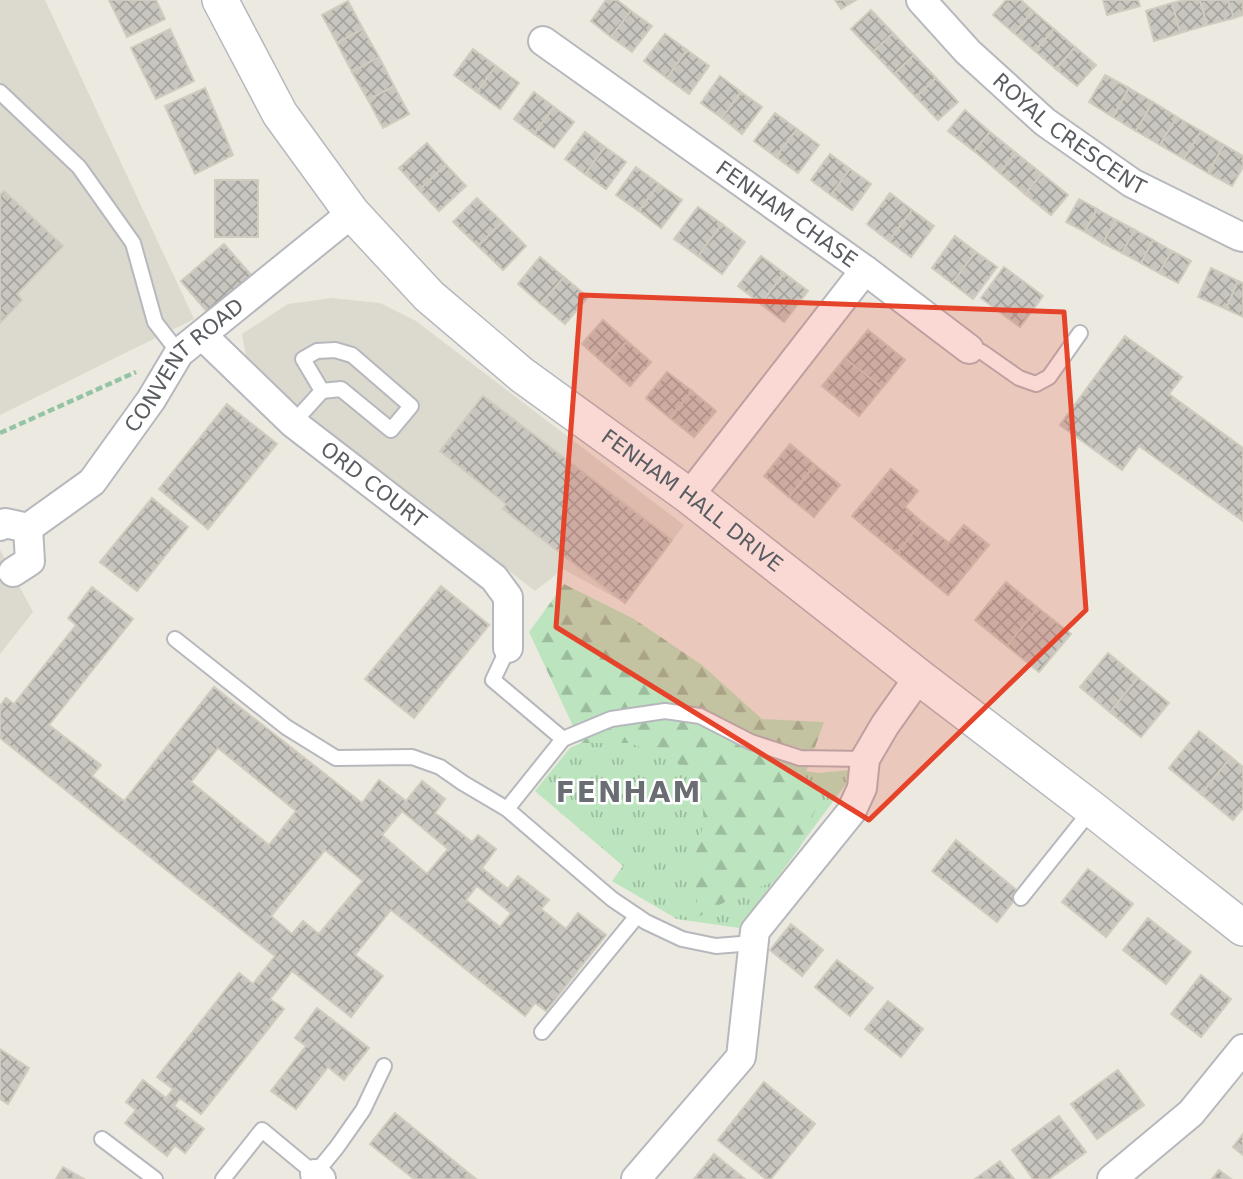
<svg xmlns="http://www.w3.org/2000/svg" width="1243" height="1179" viewBox="0 0 1243 1179" font-family="'DejaVu Sans',sans-serif">
<style>
.education{fill:#dcd9ce}
.grass{fill:url(#grass-tufts)}
.forest{fill:url(#forest-firs)}
.building{fill:url(#building-cross-hatch);stroke:#d0cbbe;stroke-width:2;fill-rule:evenodd}
.lines{fill:none;stroke-linecap:round;stroke-linejoin:round}
.service-casing{stroke:#b6b8bd;stroke-width:18}
.minor-casing{stroke:#b6b8bd;stroke-width:32}
.tertiary-casing{stroke:#b6b8bd;stroke-width:38}
.path{stroke:#95c4a5;stroke-width:4.5;stroke-dasharray:7 3.5;stroke-linecap:butt}
.service{stroke:#fff;stroke-width:14}
.minor{stroke:#fff;stroke-width:28}
.tertiary{stroke:#fff;stroke-width:35}
.marked{fill:#e6432b;fill-opacity:0.2;stroke:#e6432b;stroke-width:5;stroke-linejoin:round}
.labels{text-anchor:middle;dominant-baseline:central;stroke-width:5;stroke-linejoin:round;paint-order:stroke}
.street-label{font-size:21px;fill:#595c61;stroke:#fff}
.district-label{font-size:28px;font-weight:bold;letter-spacing:2px;fill:#6a6e73;stroke:#fff}
</style>
<defs>
<pattern id="grass-tufts" width="24" height="20" patternUnits="userSpaceOnUse" patternTransform="scale(1.75)"><rect width="24" height="20" fill="#bce4be"/><path d="M3 7l-1-3M5 7V3M7 7l1-3M15 17l-1-3M17 17v-4M19 17l1-3" fill="none" stroke="#9cbc9e"/></pattern>
<pattern id="forest-firs" width="22" height="20" patternUnits="userSpaceOnUse" patternTransform="scale(1.75)"><rect width="22" height="20" fill="#bce4be"/><path d="M5 1l3.5 6h-7zM16 11l3.5 6h-7z" fill="#9cbc9e"/></pattern>
<pattern id="building-cross-hatch" width="8" height="8" patternUnits="userSpaceOnUse" patternTransform="scale(1.75)"><rect width="8" height="8" fill="#c8c6bf"/><path d="M0 0l8 8M0 8l8-8" fill="none" stroke="#a5a49f"/></pattern>
</defs>
<rect width="100%" height="100%" fill="#eceae0"/>
<!-- education -->
<g class="education">
<polygon points="0,0 45,0 194,319 0,415"/>
<polygon points="332,298 380,303 416,321 684,525 625,603 563,569 535,591 278,392 247,362 242,334 288,304"/>
<polygon points="0,550 33,612 0,654"/>
</g>
<!-- grass -->
<polygon class="grass" points="626,731 777,767 818,773 851,770 846,784 739,928 677,919 612,881 623,866 535,791 570,748 581,743"/>
<!-- forest -->
<polygon class="forest" points="564,584 634,619 702,665 762,719 824,722 803,780 817,806 800,847 774,882 739,894 698,917 694,859 704,822 700,780 670,758 629,743 581,743 529,632"/>
<!-- building -->
<g class="building">
<polygon points="109,0 156,0 165,19 127,37"/>
<polygon points="606,0 617,0 631,11 611,37 591,21"/>
<polygon points="835,0 856,0 841,9"/>
<polygon points="1006,0 1021,0 1033,11 1014,33 993,15"/>
<polygon points="1103,0 1138,0 1140,6 1107,15"/>
<polygon points="1184,0 1200,0 1207,25 1180,33 1172,3"/>
<polygon points="1200,0 1228,0 1234,18 1207,25"/>
<polygon points="1228,0 1243,0 1243,15 1234,18"/>
<polygon points="348,1 363,29 337,43 322,15"/>
<polygon points="1172,3 1180,33 1154,41 1146,11"/>
<polygon points="871,10 893,33 873,52 851,29"/>
<polygon points="631,11 652,26 632,52 611,37"/>
<polygon points="1033,11 1054,29 1035,51 1014,33"/>
<polygon points="170,29 194,81 156,99 131,48"/>
<polygon points="363,29 379,57 352,72 337,43"/>
<polygon points="1054,29 1075,47 1056,69 1035,51"/>
<polygon points="893,33 914,55 894,74 873,52"/>
<polygon points="665,34 687,50 667,78 644,61"/>
<polygon points="1075,47 1096,65 1077,86 1056,69"/>
<polygon points="473,49 496,66 477,92 454,75"/>
<polygon points="687,50 709,66 689,94 667,78"/>
<polygon points="914,55 936,78 916,97 894,74"/>
<polygon points="379,57 394,86 368,100 352,72"/>
<polygon points="496,66 519,83 500,109 477,92"/>
<polygon points="1105,75 1129,88 1113,117 1089,102"/>
<polygon points="720,76 741,92 722,118 701,103"/>
<polygon points="936,78 958,102 938,120 916,97"/>
<polygon points="394,86 409,114 383,128 368,100"/>
<polygon points="205,88 233,155 195,174 165,106"/>
<polygon points="1129,88 1153,102 1136,131 1113,117"/>
<polygon points="534,92 554,107 534,134 514,119"/>
<polygon points="741,92 762,107 742,134 722,118"/>
<polygon points="1153,102 1177,117 1160,145 1136,131"/>
<polygon points="554,107 574,122 554,148 534,134"/>
<polygon points="965,110 990,132 974,151 948,131"/>
<polygon points="775,113 797,129 776,157 754,141"/>
<polygon points="1177,117 1201,131 1184,159 1160,145"/>
<polygon points="797,129 819,145 798,173 776,157"/>
<polygon points="1201,131 1224,145 1208,173 1184,159"/>
<polygon points="585,132 605,147 585,174 565,159"/>
<polygon points="990,132 1016,153 1000,173 974,151"/>
<polygon points="427,143 446,165 419,190 399,168"/>
<polygon points="1224,145 1243,156 1243,167 1232,186 1208,173"/>
<polygon points="605,147 626,162 606,189 585,174"/>
<polygon points="1016,153 1042,174 1025,194 1000,173"/>
<polygon points="830,154 850,169 831,195 811,180"/>
<polygon points="446,165 466,186 439,211 419,190"/>
<polygon points="636,167 659,184 639,211 616,195"/>
<polygon points="850,169 871,184 852,210 831,195"/>
<polygon points="1042,174 1068,195 1051,215 1025,194"/>
<rect x="215" y="180" width="43" height="57"/>
<polygon points="659,184 682,200 661,228 639,211"/>
<polygon points="4,191 63,246 17,294 22,300 0,323 0,195"/>
<polygon points="890,193 912,210 889,241 867,224"/>
<polygon points="477,198 502,222 478,246 453,222"/>
<polygon points="1079,199 1097,209 1085,232 1066,222"/>
<polygon points="698,207 722,224 698,256 674,239"/>
<polygon points="1097,209 1116,220 1103,243 1085,232"/>
<polygon points="912,210 934,226 911,257 889,241"/>
<polygon points="1116,220 1135,230 1122,253 1103,243"/>
<polygon points="502,222 526,246 503,270 478,246"/>
<polygon points="722,224 745,242 722,274 698,256"/>
<polygon points="1135,230 1153,240 1141,263 1122,253"/>
<polygon points="955,236 976,252 952,283 932,268"/>
<polygon points="1153,240 1172,251 1159,273 1141,263"/>
<polygon points="224,244 252,276 209,314 181,281"/>
<polygon points="1172,251 1191,261 1178,283 1159,273"/>
<polygon points="976,252 997,267 973,299 952,283"/>
<polygon points="761,256 784,273 761,304 738,286"/>
<polygon points="540,257 564,277 541,304 518,284"/>
<polygon points="1004,267 1043,296 1020,327 981,298"/>
<polygon points="1211,268 1238,281 1226,309 1198,297"/>
<polygon points="784,273 808,291 784,322 761,304"/>
<polygon points="564,277 588,297 565,324 541,304"/>
<polygon points="1238,281 1243,283 1243,317 1226,309"/>
<polygon points="603,320 627,341 606,365 582,344"/>
<polygon points="868,330 905,360 882,388 845,358"/>
<polygon points="1125,336 1182,377 1169,394 1243,448 1243,521 1139,446 1122,470 1060,425"/>
<polygon points="627,341 651,362 630,386 606,365"/>
<polygon points="845,358 882,388 859,416 822,386"/>
<polygon points="667,372 692,391 670,418 646,398"/>
<polygon points="692,391 716,411 694,437 670,418"/>
<polygon points="483,396 672,540 625,603 503,509 506,504 440,451"/>
<polygon points="227,404 277,444 208,529 159,489"/>
<polygon points="790,444 815,465 789,497 764,476"/>
<polygon points="815,465 840,485 814,517 789,497"/>
<polygon points="891,469 918,491 905,507 922,522 897,553 852,516"/>
<polygon points="152,498 188,527 137,591 100,562"/>
<polygon points="922,522 949,543 964,525 989,545 948,595 897,553"/>
<polygon points="1006,582 1038,608 1007,646 975,620"/>
<polygon points="441,586 489,625 414,718 365,679"/>
<path d="M92,587l41,32 -84,106 52,40 -9,11 32,25 90,-114 148,116 17,-23 27,21 16,-20 23,18 -10,14 37,29 6,-7 18,14 -14,19 26,21 10,-13 31,24 -8,9 25,20 12,-16 28,22 -60,76 -11,-8 -10,13 -134,-106 -36,45 28,21 -32,41 -59,-46 -22,28 14,10 -83,105 -21,-16 -6,8 30,23 -19,24 -10,-8 -8,11 -42,-33 11,-13 -10,-8 17,-22 23,18 7,-9 -16,-12 82,-104 14,11 22,-28 -275,-218v-32l6,-8 8,6 62,-79 -8,-7zM218,748l78,63 -27,34 -78,-63zM402,811l46,38 -21,25 -45,-39zM325,850l38,31 -44,53 -16,-13 -11,13 -21,-18zM477,886l34,27 -11,14 -34,-27z"/>
<polygon points="1038,608 1071,634 1039,672 1007,646"/>
<polygon points="1108,653 1138,678 1110,712 1080,687"/>
<polygon points="1138,678 1169,703 1141,737 1110,712"/>
<polygon points="1199,731 1231,757 1201,794 1169,768"/>
<polygon points="1231,757 1243,767 1243,808 1233,820 1201,794"/>
<polygon points="956,840 1020,893 997,922 932,871"/>
<polygon points="1088,869 1133,904 1106,937 1062,902"/>
<polygon points="1148,918 1191,952 1166,984 1123,950"/>
<polygon points="791,924 823,950 802,976 770,950"/>
<polygon points="837,960 873,988 850,1016 815,987"/>
<polygon points="1201,975 1231,999 1201,1037 1171,1014"/>
<polygon points="888,1001 923,1029 901,1057 865,1029"/>
<polygon points="317,1008 369,1048 344,1080 328,1067 296,1109 271,1091 306,1046 295,1038"/>
<polygon points="0,1049 29,1068 8,1104 0,1099"/>
<polygon points="1118,1070 1144,1105 1097,1139 1071,1104"/>
<polygon points="764,1082 815,1124 771,1179 766,1179 718,1140"/>
<polygon points="395,1113 476,1179 414,1179 370,1144"/>
<polygon points="1059,1116 1086,1152 1049,1179 1033,1179 1012,1150"/>
<polygon points="1243,1134 1243,1155 1233,1147"/>
<polygon points="714,1154 745,1179 694,1179"/>
<polygon points="1000,1161 1014,1179 975,1179"/>
<polygon points="63,1167 84,1179 56,1179"/>
<polygon points="1219,1170 1231,1179 1212,1179"/>
</g>
<g class="lines">
<!-- service casing -->
<g class="service-casing">
<g id="service">
<polyline points="0,92 79,167 133,243 155,322 179,353"/>
<polyline points="969,349 982,352 1019,378 1036,384 1049,377 1080,333"/>
<polyline points="293,423 322,391 341,389 391,430 411,406 352,355 335,350 317,351 303,359 322,391"/>
<polyline points="175,639 286,727 336,758 412,757 440,767 463,783 507,809"/>
<polyline points="508,648 493,680 563,739"/>
<polyline points="1021,898 1092,809"/>
<polyline points="753,943 716,946 682,939 646,922 612,899 507,809 563,739 611,719 665,711 700,716 751,742 800,758 865,759"/>
<polyline points="542,1032 637,916"/>
<polyline points="102,1139 155,1179"/>
<polyline points="223,1179 262,1130 315,1174 337,1147 363,1110 384,1066"/>
</g>
</g>
<!-- minor casing -->
<g class="minor-casing">
<g id="minor">
<path id="s1" d="M921,0l47,52 77,70 87,61 107,53 4,1"/>
<path id="s2" d="M543,41l322,229 104,79"/>
<path id="s3" d="M202,335l91,88 201,155 14,19v51"/>
<polyline points="689,496 865,270"/>
<polyline points="0,526 5,523 28,528"/>
<path id="s4" d="M13,572l17,-11 -2,-33 64,-46 59,-82 28,-47 173,-140"/>
<polyline points="315,1174 321,1179"/>
<polyline points="636,1179 741,1057 755,931 851,812 862,788 865,759 885,725 919,677"/>
<polyline points="1112,1179 1191,1113 1243,1049"/>
</g>
</g>
<!-- tertiary casing -->
<g class="tertiary-casing">
<g id="tertiary">
<path id="s5" d="M220,0l60,114 72,99 77,83 93,79 167,121 230,181 173,132 151,119"/>
</g>
</g>
<!-- path -->
<polyline class="path" points="0,433 136,372"/>
<!-- service -->
<use href="#service" class="service"/>
<!-- minor -->
<use href="#minor" class="minor"/>
<!-- tertiary -->
<use href="#tertiary" class="tertiary"/>
</g>
<!-- marked area -->
<path class="marked" d="M581,295l483,17 22,298 -217,210 -313,-193z"/>
<g class="labels">
<!-- street labels -->
<g class="street-label">
<text stroke="none"><textPath href="#s1" startOffset="201">ROYAL CRESCENT</textPath></text>
<text stroke="none"><textPath href="#s2" startOffset="299">FENHAM CHASE</textPath></text>
<text stroke="none"><textPath href="#s4" startOffset="282">CONVENT ROAD</textPath></text>
<text stroke="none"><textPath href="#s3" startOffset="228">ORD COURT</textPath></text>
<text stroke="none"><textPath href="#s5" startOffset="698">FENHAM HALL DRIVE</textPath></text>
</g>
<!-- district labels -->
<g class="district-label">
<text x="629" y="792">FENHAM</text>
</g>
</g>
</svg>
